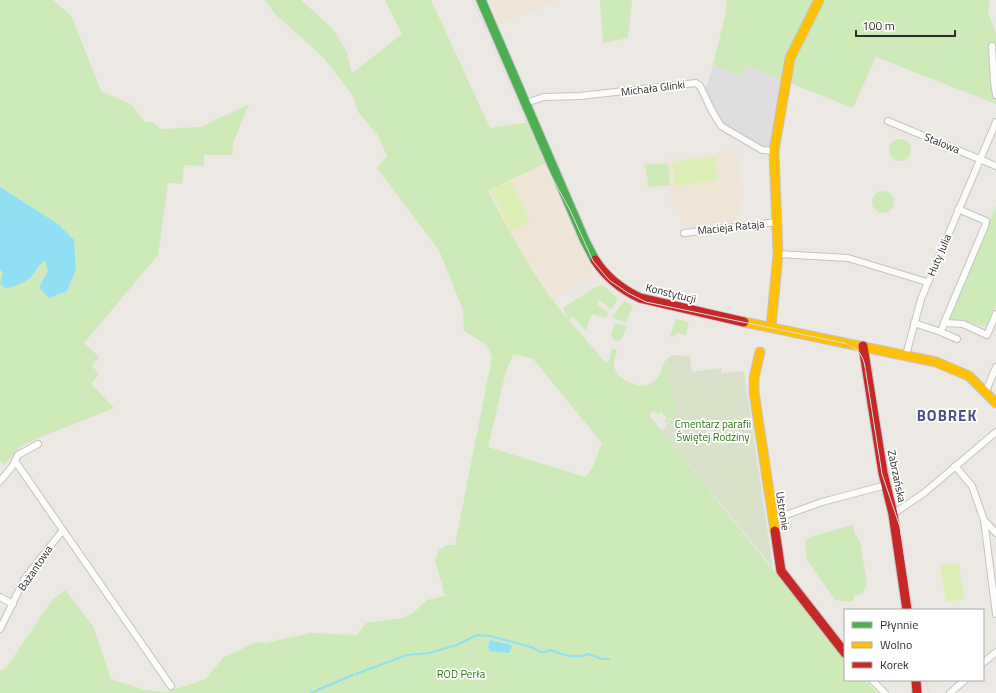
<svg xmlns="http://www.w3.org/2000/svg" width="996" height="693" viewBox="0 0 996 693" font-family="'Titillium Web',sans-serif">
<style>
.industrial{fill:#dfdddf}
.education{fill:#f0e6d7}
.green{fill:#cfeab9;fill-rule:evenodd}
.cemetery{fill:#d9e1ca}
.pitch{fill:#dcefb6}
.water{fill:#90dff4}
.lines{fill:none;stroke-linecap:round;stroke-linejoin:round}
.stream{stroke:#90dff4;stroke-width:2}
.street-casing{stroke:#c5c4c4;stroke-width:8}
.fast-casing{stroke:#c5c4c4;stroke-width:11}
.slow-casing{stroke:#c5c4c4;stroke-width:11}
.jam-casing{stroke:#c5c4c4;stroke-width:11}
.street{stroke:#fcfcfb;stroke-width:6}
.fast{stroke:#4caf50;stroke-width:9}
.slow{stroke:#ffc107;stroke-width:9}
.jam{stroke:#c62828;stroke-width:9}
.tram{stroke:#dedfe0;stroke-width:1}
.labels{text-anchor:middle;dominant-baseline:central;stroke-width:3.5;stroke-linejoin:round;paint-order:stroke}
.street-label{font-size:11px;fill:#2e2e2e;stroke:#fff}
.park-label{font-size:11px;fill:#2c7513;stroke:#fff}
.district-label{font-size:15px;font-weight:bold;letter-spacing:1px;fill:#485584;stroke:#fff}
</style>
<rect width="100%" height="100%" fill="#ece8e3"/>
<!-- industrial -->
<polygon class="industrial" points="713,65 740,76 745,65 786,80 774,151 762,150 721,126 704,94"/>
<!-- education -->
<g class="education">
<polygon points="489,0 560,0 498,25"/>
<polygon points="736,150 744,200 738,202 740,220 682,227 681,208 672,209 671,186 647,189 642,164"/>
<polygon points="544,165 595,277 552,300 524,257 488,191"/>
</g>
<!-- green -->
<g class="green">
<polygon points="0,0 53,0 72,17 101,91 132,105 145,122 152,122 161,129 201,127 249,104 233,143 232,155 204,155 204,166 184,165 182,184 168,183 158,255 84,343 99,357 92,366 99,374 91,384 114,408 38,438 20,447 4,465 0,461"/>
<path d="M265,0h36l32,29 14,23 5,21 50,-39 -17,-34h46l59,128 42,-6 18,39 -62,30c24,45 47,90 80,128l-5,-11 33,-21 7,-2 15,14 -7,10 -11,-9 -3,4 12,10 -4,4 -13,-4 -5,12v6l-14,-15 -4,3 37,43 3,-2 3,-13 5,2c-1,5 -4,11 -3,16 2,13 24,24 36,18 13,-7 11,-19 16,-24l10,53 -10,11 -2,-2 3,-4 -6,-6 -3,3 -4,-4 -5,4 180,225 16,18v22h20l12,13h-877v-22l6,-3 47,-69 12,-9 28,36 18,53 31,10 21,3 16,-4 27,-9 18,-22 33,-15 8,1 46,-10 46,2 9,-12 37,-5 9,-4 15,-14 18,-4 -10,-36 4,-10 9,-5h7l37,-188 -5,-12 -23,-14 -1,-21 -24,-60 -62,-82 10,-12 -10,-22 -19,-22 -5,-16 -29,-38 -50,-45zM513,354l20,5 69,84 -10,26 -7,8 -97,-30 17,-72z"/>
<polygon points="600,0 632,0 628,38 603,43"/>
<polygon points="727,0 990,0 988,12 996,33 996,104 876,57 853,108 745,65 740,76 713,65 726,12"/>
<circle cx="900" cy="150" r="11"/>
<polygon points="668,163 670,185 649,187 645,165"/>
<circle cx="883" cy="202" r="11"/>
<path d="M996,206v100l-9,22c-13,-5 -26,-5 -39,-10z"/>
<polygon points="624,301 633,306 626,323 612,317"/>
<polygon points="676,319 689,322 686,335 677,333 674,337 670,336"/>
<polygon points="615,323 627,326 622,339 618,341 614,340 611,335"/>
<polygon points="853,525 855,534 860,542 867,584 862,594 854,595 854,600 850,602 835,600 807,560 805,541 810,537"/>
</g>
<!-- cemetery -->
<polygon class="cemetery" points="672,355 690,356 692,372 721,368 722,373 744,371 773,568 662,431 676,413 666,360"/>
<!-- pitch -->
<g class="pitch">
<polygon points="715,157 718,180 675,186 672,162"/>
<polygon points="511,181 530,221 511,231 491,190"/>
<polygon points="959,563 965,599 946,602 940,566"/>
</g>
<!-- water -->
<g class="water">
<path d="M0,187l58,37 16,16 2,30 -9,21 -18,7 -10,-11 9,-16 -3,-11c-7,5 -9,12 -15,18 -6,5 -16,9 -24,10l-6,-4 3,-11 -3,-4z"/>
<polygon points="490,640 511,645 512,647 509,653 490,651 488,647"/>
</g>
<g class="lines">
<!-- stream -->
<g class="stream">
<path d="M356,674l51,-19 22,-2 28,-8 20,-10 13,1 41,11 10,5h4l5,-2c12,5 27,9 39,4l13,5h7"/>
<polyline points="310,693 353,675"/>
</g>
<!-- street casing -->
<g class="street-casing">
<g id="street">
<polyline points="992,46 994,82 996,95"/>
<polyline points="526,103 544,97 580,96 696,83 700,86 712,111 721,126 762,150 774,151"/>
<polyline points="888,121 996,166"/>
<polyline points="958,209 986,221 985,226 944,323 963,324 987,335 996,314"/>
<polyline points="684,233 778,222"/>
<polyline points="778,254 848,258 927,282"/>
<polyline points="914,323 941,332 944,323"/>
<polyline points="941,332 957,339"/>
<polyline points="906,355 921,299 996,122"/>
<polyline points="986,391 996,367"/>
<polyline points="15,461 171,686"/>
<polyline points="955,466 972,486 984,520 996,614"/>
<polyline points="0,481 12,467 18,455 38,444"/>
<polyline points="893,514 924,493 996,432"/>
<polyline points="772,520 822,502 886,485"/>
<polyline points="984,520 996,533"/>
<polyline points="0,597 13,604"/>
<polyline points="0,629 25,578 63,530"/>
<polyline points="983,663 996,652"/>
<polyline points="872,680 885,693"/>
<polyline points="950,693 965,680"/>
</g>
</g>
<!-- fast casing -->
<g class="fast-casing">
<polyline id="fast" points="481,0 585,241 595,260"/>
</g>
<!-- slow casing -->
<g class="slow-casing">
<g id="slow">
<polyline points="744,322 936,362 969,376 996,403"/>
<polyline points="771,327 778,254 774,151 790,58 819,0"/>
<polyline points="760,352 754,378 754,392 775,531"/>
</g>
</g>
<!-- jam casing -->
<g class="jam-casing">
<g id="jam">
<path d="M595,260c11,17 26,29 45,38l104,24"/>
<polyline points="863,346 883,473 893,514 907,610"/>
<polyline points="775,531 781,571 845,653"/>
<polyline points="916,680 917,693"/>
</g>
</g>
<!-- street -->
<use href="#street" class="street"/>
<!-- fast -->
<use href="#fast" class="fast"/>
<!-- slow -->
<use href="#slow" class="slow"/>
<!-- jam -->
<use href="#jam" class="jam"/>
<!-- tram -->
<g class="tram">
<path d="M473,0l70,161 27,49 23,51 16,19 19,13 18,9 198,41c13,5 19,11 21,24l17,107 18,53 13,83"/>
<polyline points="927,680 928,693"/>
</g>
</g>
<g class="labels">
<!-- street labels -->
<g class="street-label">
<text transform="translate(653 88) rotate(-7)">Michała Glinki</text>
<text transform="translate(942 143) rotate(22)">Stalowa</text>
<text transform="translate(731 227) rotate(-6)">Macieja Rataja</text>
<text transform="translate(939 255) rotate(-67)">Huty Julia</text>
<text transform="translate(671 293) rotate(14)">Konstytucji</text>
<text transform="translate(897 476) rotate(78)">Zabrzańska</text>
<text transform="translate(783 511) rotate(81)">Ustronie</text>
<text transform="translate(35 568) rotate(-56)">Bażantowa</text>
</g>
<!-- park labels -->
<g class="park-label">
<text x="713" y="424">Cmentarz parafii<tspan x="713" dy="13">Świętej Rodziny</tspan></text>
<text x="461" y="674">ROD Perła</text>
</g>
<!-- district labels -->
<g class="district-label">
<text x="947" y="415">BOBREK</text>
</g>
</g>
<!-- legend -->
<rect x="844" y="609" width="140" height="72" fill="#ffffff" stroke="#ababab"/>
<rect x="852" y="622" width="20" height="6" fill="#4caf50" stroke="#ababab"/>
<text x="880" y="629" font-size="12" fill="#2e2e2e">Płynnie</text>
<rect x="852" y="642" width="20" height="6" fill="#ffc107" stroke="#ababab"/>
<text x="880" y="649" font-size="12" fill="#2e2e2e">Wolno</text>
<rect x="852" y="662" width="20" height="6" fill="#c62828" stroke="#ababab"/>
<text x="880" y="669" font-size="12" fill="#2e2e2e">Korek</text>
<!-- scale -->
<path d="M856 30v6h99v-6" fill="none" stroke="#2e2e2e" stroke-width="2"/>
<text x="862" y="30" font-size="12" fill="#2e2e2e" stroke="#ffffff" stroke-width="3" paint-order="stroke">100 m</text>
</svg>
